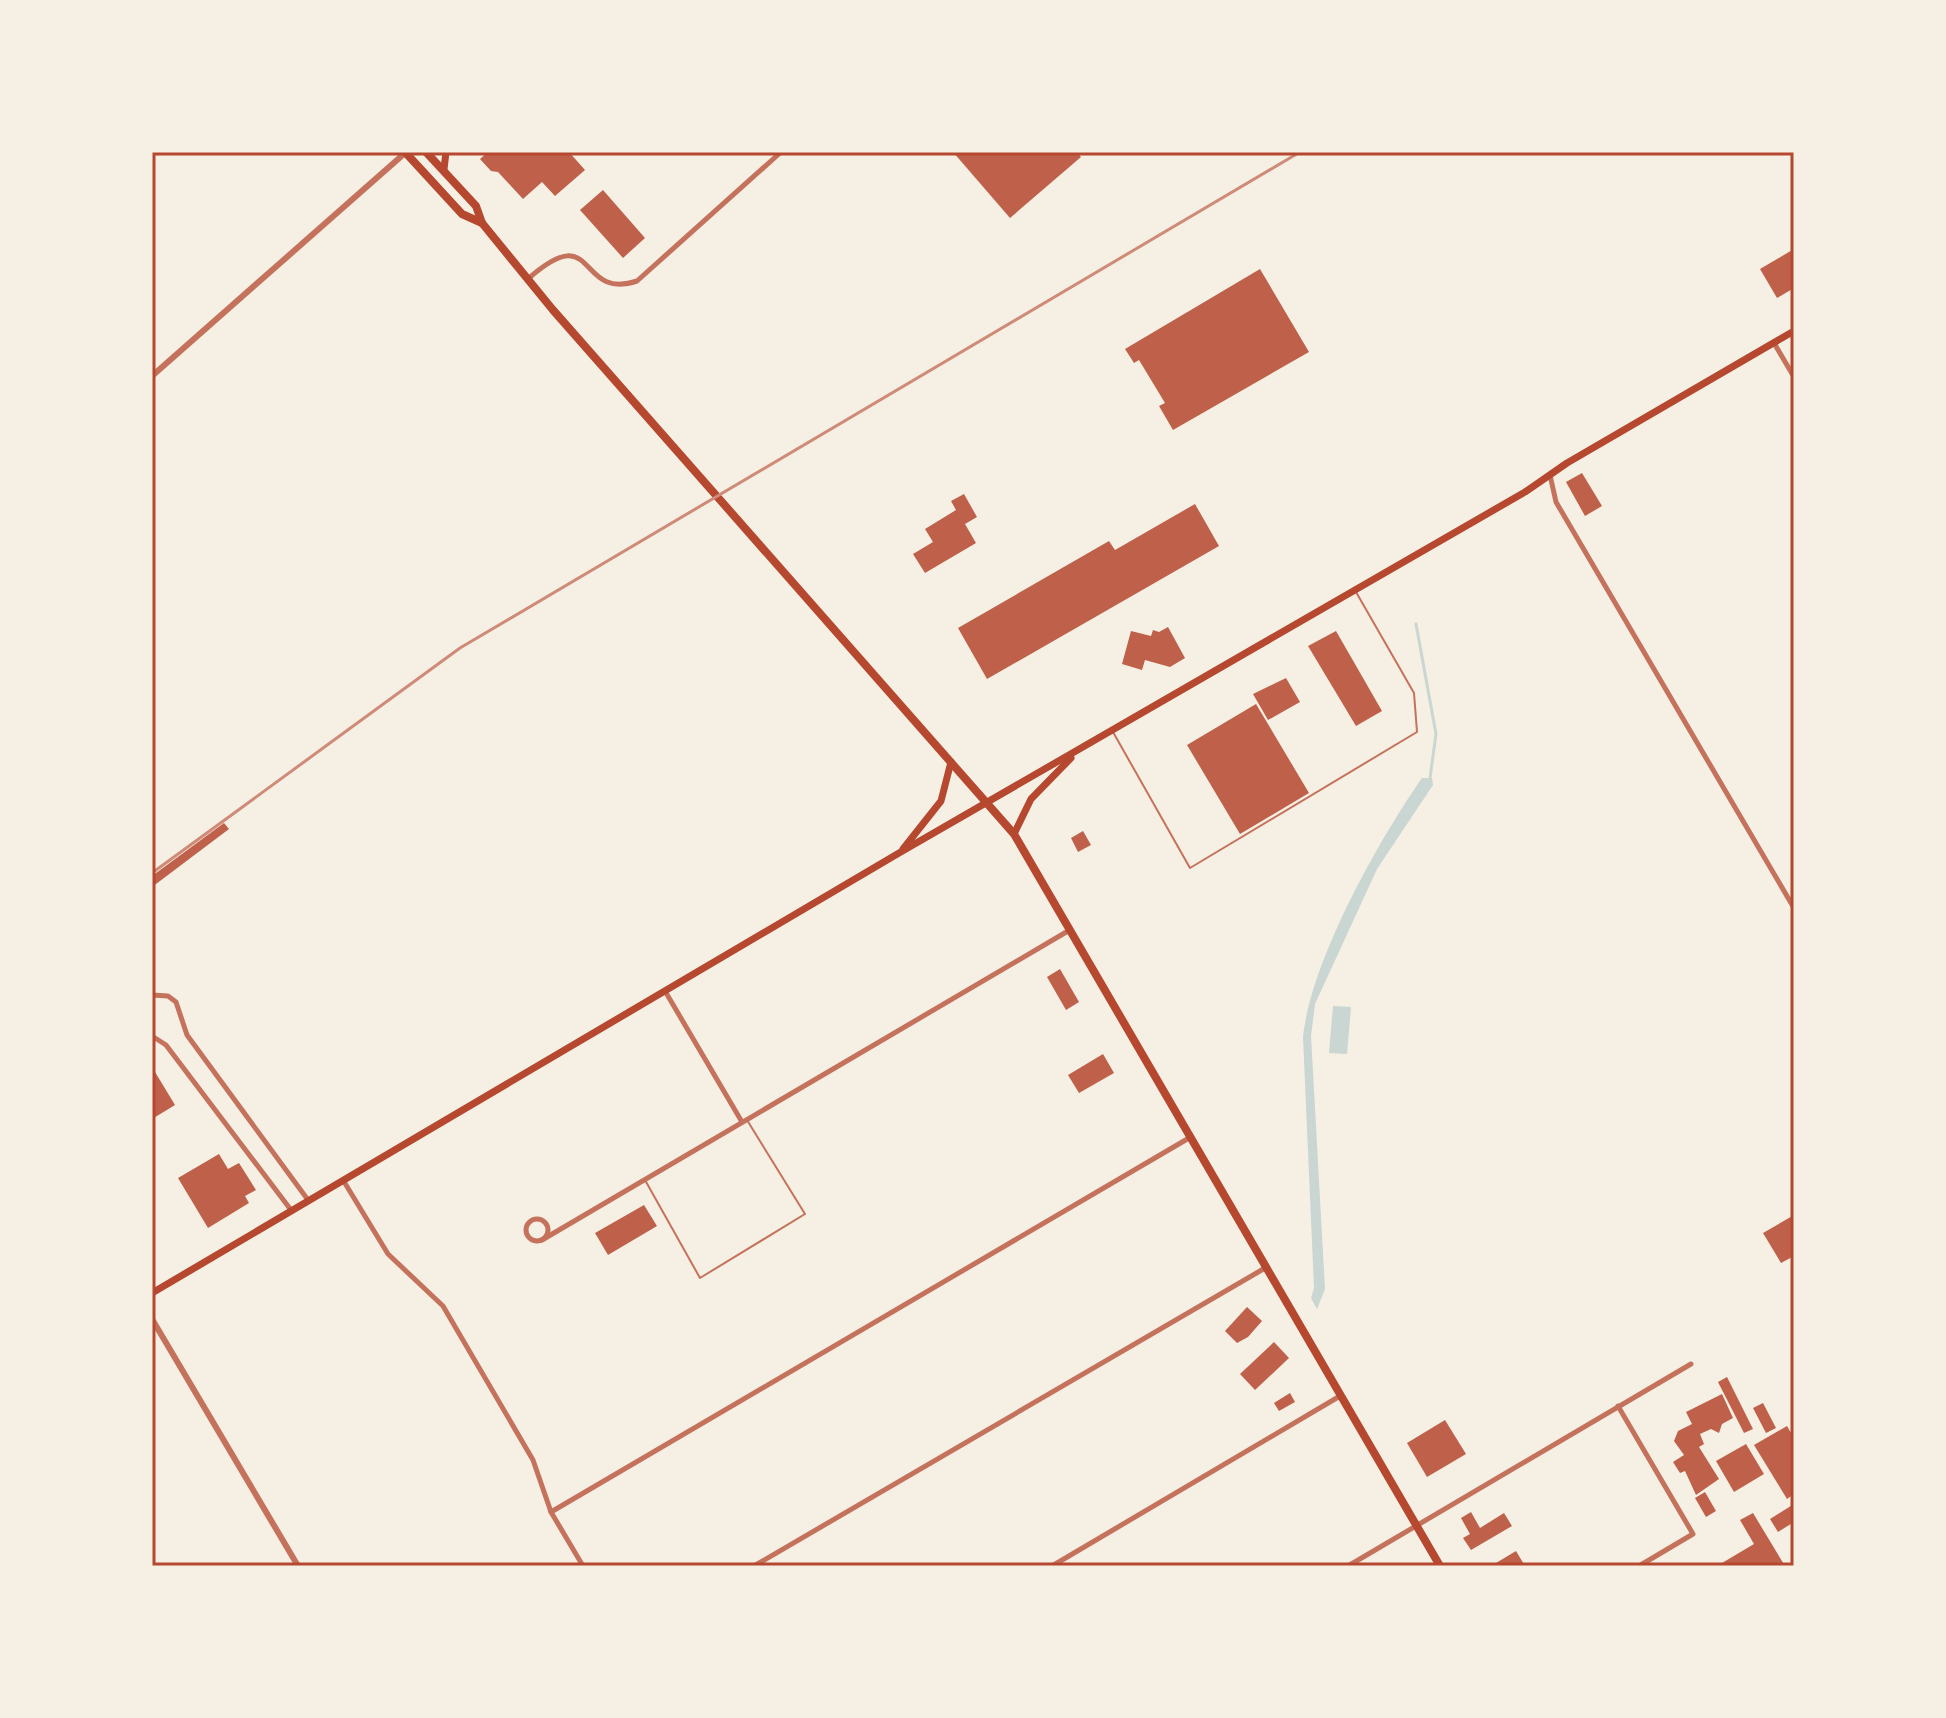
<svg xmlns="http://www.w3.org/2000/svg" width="1946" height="1718" viewBox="0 0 1946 1718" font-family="'Sofia Sans Condensed',sans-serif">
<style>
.water{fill:#c9d6d2}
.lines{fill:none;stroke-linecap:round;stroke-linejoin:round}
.stream{stroke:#c9d6d2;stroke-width:3}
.building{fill:#bf614a}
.service{stroke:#c5725c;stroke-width:2}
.minor{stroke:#c5725c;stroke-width:5}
.tertiary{stroke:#c5725c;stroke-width:6}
.secondary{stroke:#b5482f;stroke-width:7}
.trunk{stroke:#b5482f;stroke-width:8}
.rail{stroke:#cf8b77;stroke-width:3}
.neatline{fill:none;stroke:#b5482f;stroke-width:3}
</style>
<rect width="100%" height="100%" fill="#f6efe4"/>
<!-- water -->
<g class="water">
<path d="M1422,778h10l1,7 -56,84 -62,135 -4,32 14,253 -8,20 -6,-11 3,-10 -11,-251c8,-76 75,-196 119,-259z"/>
<polygon points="1333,1006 1351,1007 1347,1054 1329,1053"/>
</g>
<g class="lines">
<!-- stream -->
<polyline class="stream" points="1416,624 1436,734 1430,778"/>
</g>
<!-- building -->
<g class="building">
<polygon points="488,152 569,152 585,170 555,196 542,182 523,199 498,172 491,171 480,159"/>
<polygon points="953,152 1077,152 1081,157 1010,218"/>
<polygon points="603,190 645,238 623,258 580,210"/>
<polygon points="1794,249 1794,288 1777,298 1760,269"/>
<polygon points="1260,269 1309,352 1173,430 1159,406 1165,403 1139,360 1134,363 1125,349"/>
<polygon points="1582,473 1602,506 1585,516 1566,482"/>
<polygon points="964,494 977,517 965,524 976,543 925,573 913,554 933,542 925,529 956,510 951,501"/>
<polygon points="1195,504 1219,546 987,679 958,628 1109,541 1115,550"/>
<polygon points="1168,627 1185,658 1170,667 1145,660 1142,670 1122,664 1131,631 1151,636 1153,630 1159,632"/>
<polygon points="1336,631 1382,711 1356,726 1308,646"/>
<polygon points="1286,678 1300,702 1268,720 1253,694"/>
<polygon points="1256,704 1309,793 1240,834 1187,745"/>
<polygon points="224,823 229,829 152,887 152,876"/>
<polygon points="1083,831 1091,845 1078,852 1071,838"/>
<polygon points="1060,969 1079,1002 1066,1010 1047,977"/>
<polygon points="1103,1054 1114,1073 1079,1093 1068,1075"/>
<polygon points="152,1067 175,1105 152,1119"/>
<polygon points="219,1154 228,1169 239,1163 256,1190 245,1196 249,1203 208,1228 178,1178"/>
<polygon points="644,1205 657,1226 608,1255 595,1233"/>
<polygon points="1794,1215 1794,1256 1781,1263 1763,1233"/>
<polygon points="1247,1307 1262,1321 1248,1337 1237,1343 1225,1331"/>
<polygon points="1274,1342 1289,1358 1255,1390 1240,1374"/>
<polygon points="1727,1377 1753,1429 1744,1433 1718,1382"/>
<polygon points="1290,1393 1295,1402 1279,1411 1274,1403"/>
<polygon points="1722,1394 1733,1418 1722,1424 1719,1433 1711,1429 1700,1434 1704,1444 1699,1447 1719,1479 1696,1495 1685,1471 1680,1473 1673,1462 1684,1455 1674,1441 1678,1431 1692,1424 1686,1412"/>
<polygon points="1763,1403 1776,1428 1766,1433 1753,1408"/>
<polygon points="1445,1420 1466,1454 1427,1477 1407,1443"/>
<polygon points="1787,1426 1794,1438 1794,1494 1787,1499 1754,1445"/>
<polygon points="1746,1444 1764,1474 1734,1492 1716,1461"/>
<polygon points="1705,1492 1716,1511 1706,1517 1695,1498"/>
<polygon points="1794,1504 1794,1522 1778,1532 1770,1519"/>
<polygon points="1471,1512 1480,1528 1504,1513 1512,1526 1471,1550 1463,1538 1470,1534 1461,1518"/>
<polygon points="1753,1513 1785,1566 1717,1566 1754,1544 1740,1520"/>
<polygon points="1516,1551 1525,1566 1491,1566"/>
</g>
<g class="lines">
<!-- service -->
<g class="service">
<polyline points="1113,732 1190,868 1417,732 1414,693 1356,592"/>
<polyline points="645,1180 700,1278 805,1214 747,1120"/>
</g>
<!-- minor -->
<g class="minor">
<path d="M529,278c69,-60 47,23 108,3l144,-129"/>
<polyline points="1774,343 1794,377"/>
<polyline points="1550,475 1556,502 1794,908"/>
<polyline points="665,991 742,1122"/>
<polyline points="152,995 168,996 176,1002 187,1035 308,1200"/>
<polyline points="152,1036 166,1045 291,1210"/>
<polyline points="343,1180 388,1254 443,1306 533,1460 551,1512 583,1566"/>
<circle cx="537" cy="1230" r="11"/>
<polyline points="542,1240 1068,931"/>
<polyline points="1618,1406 1693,1534 1639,1566"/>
<polyline points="551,1512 1189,1138"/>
<polyline points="754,1566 1265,1268"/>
<polyline points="1052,1566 1340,1396"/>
<polyline points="1348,1566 1691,1364"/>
</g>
<!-- tertiary -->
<g class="tertiary">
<polyline points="152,376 405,153"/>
<polyline points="152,1319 298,1566"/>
</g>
<!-- secondary -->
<g class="secondary">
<polyline points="444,169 446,152"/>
<polyline points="1014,834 1031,799 1071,758"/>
<polyline points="903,849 941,801 951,762"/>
<polyline points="152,1293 899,853 1525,492 1567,463 1794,331"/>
</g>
<!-- trunk -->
<g class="trunk">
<polyline points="405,152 462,214 482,223"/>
<polyline points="426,152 476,206 482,223 553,310 1014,834 1440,1566"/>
</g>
<!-- rail -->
<polyline class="rail" points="152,873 460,648 1300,152"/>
</g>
<!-- border -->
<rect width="1946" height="1718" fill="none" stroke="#f6efe4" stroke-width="308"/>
<rect x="154" y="154" width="1638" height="1410" class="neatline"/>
</svg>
